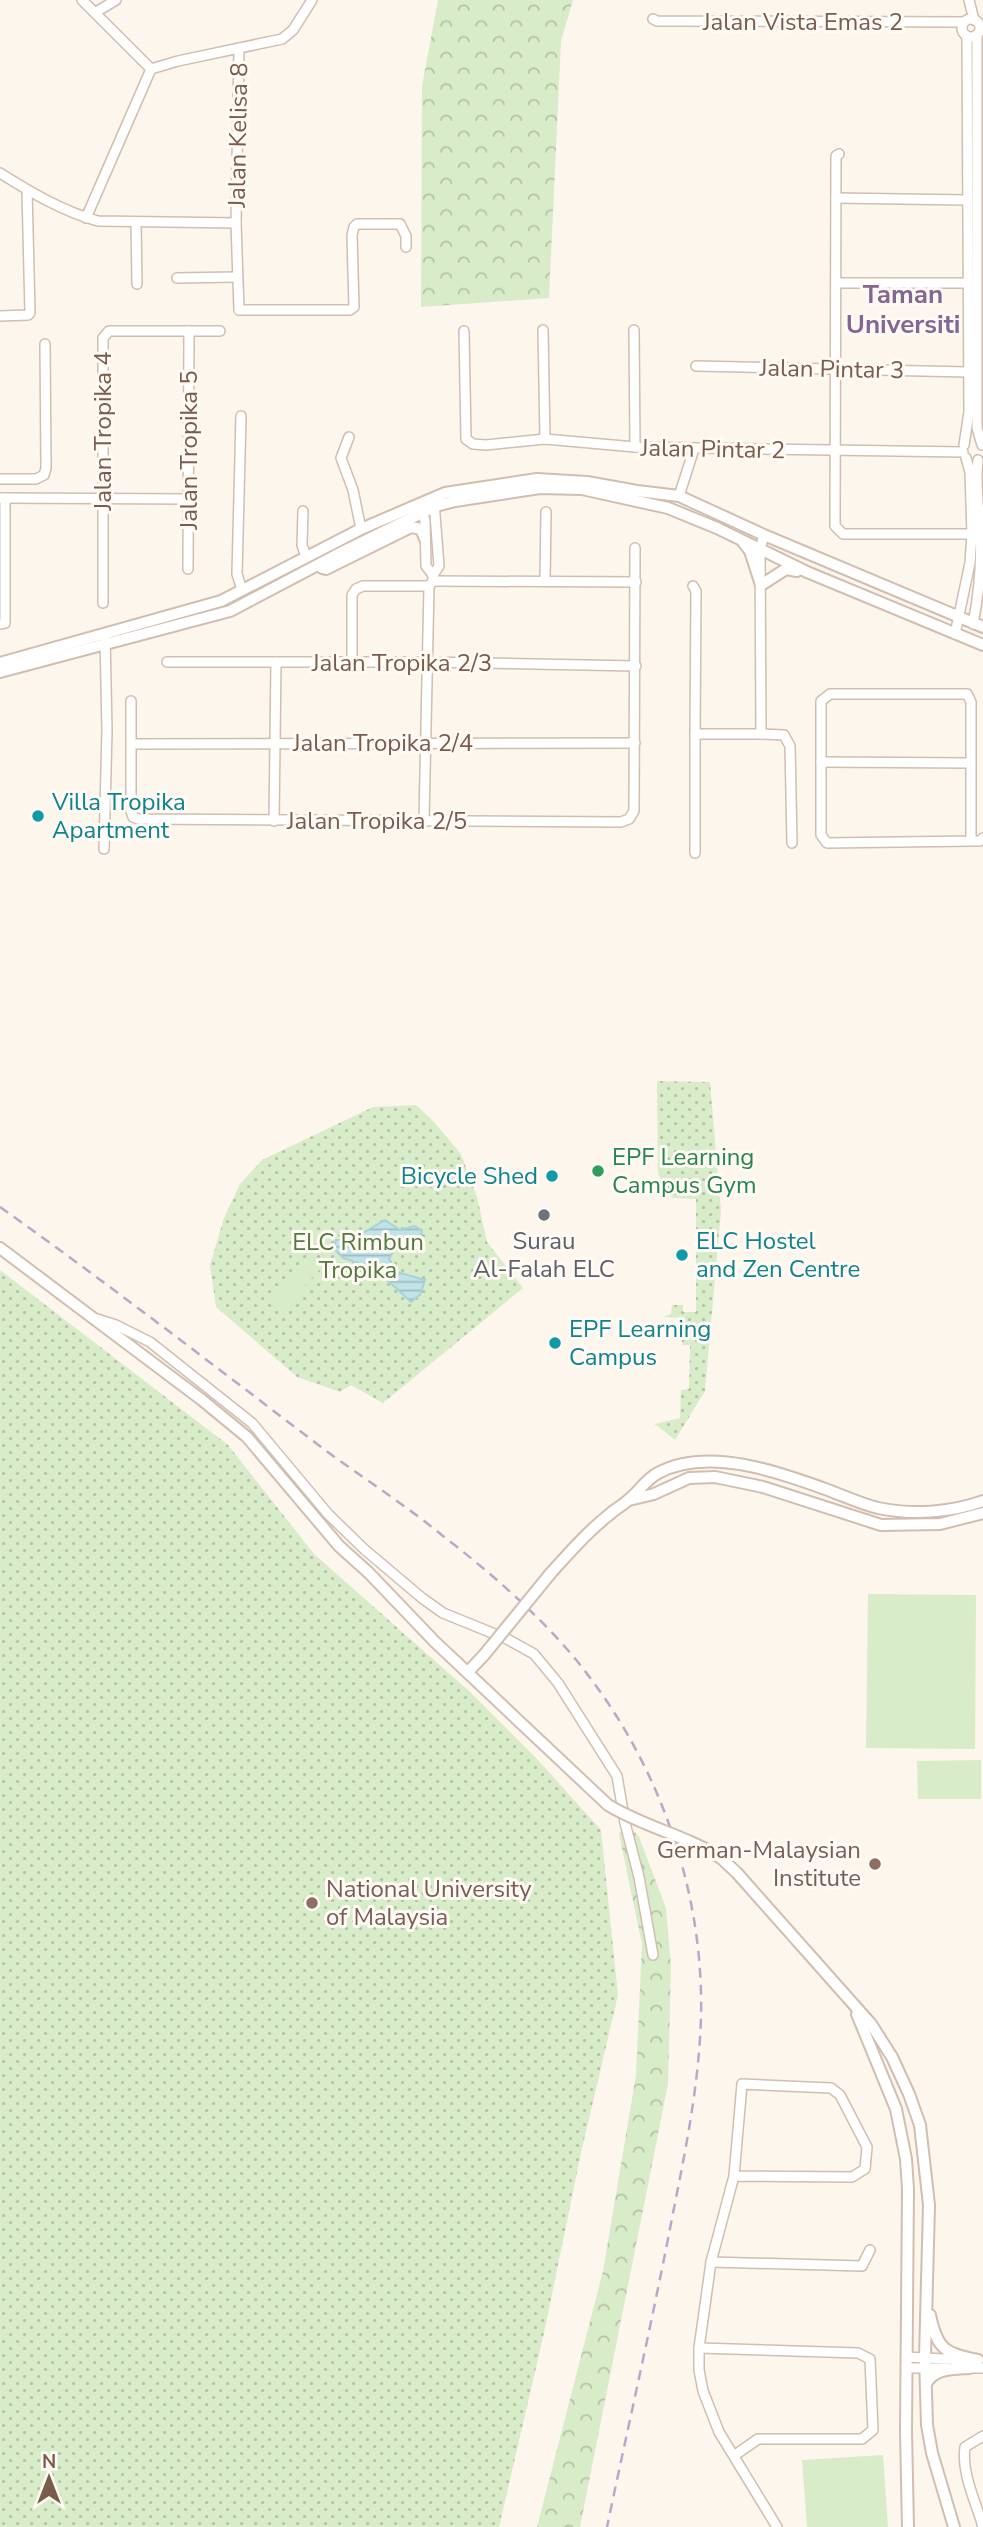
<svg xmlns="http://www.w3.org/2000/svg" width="983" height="2527" viewBox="0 0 983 2527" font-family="'Nunito Sans',sans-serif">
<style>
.grass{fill:url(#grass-dots)}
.forest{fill:url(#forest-crowns)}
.pitch{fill:#d8ecc9}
.water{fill:url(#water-rules);stroke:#a5d3da;stroke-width:2}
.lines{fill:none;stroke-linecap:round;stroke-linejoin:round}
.minor-casing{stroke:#d1beb0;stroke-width:12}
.tertiary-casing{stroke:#d1beb0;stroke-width:14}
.minor{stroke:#fff;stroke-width:9}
.tertiary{stroke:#fff;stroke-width:10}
.rail{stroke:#b9a8c9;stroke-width:2.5;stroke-dasharray:10 7;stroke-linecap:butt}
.tertiary-bridge-casing{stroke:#d1beb0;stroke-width:14;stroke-linecap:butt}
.tertiary-bridge{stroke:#fff;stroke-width:10}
.culture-dot{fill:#0f9aa8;stroke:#fffaf3;stroke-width:2.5}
.leisure-dot{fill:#2e9e5b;stroke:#fffaf3;stroke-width:2.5}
.worship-dot{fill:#6b7280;stroke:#fffaf3;stroke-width:2.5}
.education-dot{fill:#8d6e63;stroke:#fffaf3;stroke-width:2.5}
.labels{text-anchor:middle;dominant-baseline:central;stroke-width:6;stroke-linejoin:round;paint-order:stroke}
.street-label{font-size:24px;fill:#7a5c4d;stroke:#fffaf3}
.culture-label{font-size:24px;fill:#0d838f;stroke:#fffaf3;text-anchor:start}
.leisure-label{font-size:24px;fill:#27864d;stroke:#fffaf3;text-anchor:start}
.worship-label{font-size:24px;fill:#5b616d;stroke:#fffaf3}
.park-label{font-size:24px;fill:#537a41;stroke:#fffaf3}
.education-label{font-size:24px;fill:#785e54;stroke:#fffaf3;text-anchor:end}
.neighbourhood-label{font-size:26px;font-weight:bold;fill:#846695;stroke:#fffaf3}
</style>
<defs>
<pattern id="grass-dots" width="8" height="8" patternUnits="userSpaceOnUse" patternTransform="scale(1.75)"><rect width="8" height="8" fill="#d8ecc9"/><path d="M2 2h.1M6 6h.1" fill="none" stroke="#b4c2a5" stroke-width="1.8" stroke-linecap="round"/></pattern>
<pattern id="forest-crowns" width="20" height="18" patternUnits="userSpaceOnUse" patternTransform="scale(1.75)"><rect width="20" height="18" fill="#d8ecc9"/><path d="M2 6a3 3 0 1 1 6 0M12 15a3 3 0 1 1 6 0" fill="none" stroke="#b4c2a5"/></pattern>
<pattern id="water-rules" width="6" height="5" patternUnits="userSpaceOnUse" patternTransform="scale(1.75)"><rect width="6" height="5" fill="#bfe3e8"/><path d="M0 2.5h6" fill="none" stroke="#a0bbbe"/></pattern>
</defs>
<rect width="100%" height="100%" fill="#fdf6ec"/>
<!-- grass -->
<g class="grass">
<polygon points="657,1081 710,1082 721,1211 705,1391 675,1440 655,1424 680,1418 681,1390 689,1389 690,1345 682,1345 682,1318 663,1317 671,1314 672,1305 683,1305 683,1312 696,1312 696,1199 672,1198 658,1174"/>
<polygon points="416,1105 434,1122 461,1154 477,1197 487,1242 523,1288 383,1403 351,1385 340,1392 297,1377 216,1307 210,1265 224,1218 240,1184 262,1160 373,1107"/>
<polygon points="0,1270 228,1445 314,1554 469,1691 538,1760 601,1830 618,1995 581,2153 544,2333 499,2527 0,2527"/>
</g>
<!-- forest -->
<g class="forest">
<polygon points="438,0 573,0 561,41 549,298 421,307 422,86"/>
<polygon points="622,1829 632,1829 639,1837 666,1908 671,1967 668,2084 580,2527 537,2527 603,2271 636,2075 642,1944 619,1834"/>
</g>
<!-- pitch -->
<g class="pitch">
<polygon points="309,1259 321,1268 281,1312 269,1300"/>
<polygon points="868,1594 976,1595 975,1749 866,1748"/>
<polygon points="981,1760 981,1799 918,1799 917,1761"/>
<polygon points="883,2455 888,2527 807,2527 802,2460"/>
</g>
<!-- water -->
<polygon class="water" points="385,1220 400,1230 414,1226 422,1230 419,1245 395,1248 389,1259 397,1272 425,1280 420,1295 411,1302 375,1269 343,1258 334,1249 336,1240 351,1240"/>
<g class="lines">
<!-- minor casing -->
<g class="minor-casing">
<g id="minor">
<polyline points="82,0 151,69"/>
<polyline points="969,0 974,20"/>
<polyline points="96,12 116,0"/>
<circle cx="971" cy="28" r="9"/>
<polyline points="653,19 657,21 964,22"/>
<polyline points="977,35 977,428 982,445"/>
<polyline points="239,48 236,223 239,310 350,310 354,307 352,235 354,227 357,224 400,224 406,236 406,247"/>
<polyline points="151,69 178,61 282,39 293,30 312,0"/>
<polyline points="839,154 836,156 835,526 843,534 980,534"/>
<path d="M0,173c30,19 64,39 98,48l138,2"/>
<polyline points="836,198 967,200"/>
<polyline points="86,218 151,69"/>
<polyline points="136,222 137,284"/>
<polyline points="177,278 236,277"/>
<polyline points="836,283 968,283"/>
<polyline points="0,316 28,315 30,313 27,190"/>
<polyline points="543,330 545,439"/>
<polyline points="634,330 635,447"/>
<polyline points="464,331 466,439 473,444 486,445 545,439 635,447 963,452"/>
<polyline points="696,366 968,372"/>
<polyline points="241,416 237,574 242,590"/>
<polyline points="349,437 341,458 353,490 361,529"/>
<polyline points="964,445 969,412 967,36"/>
<polyline points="0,479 36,479 44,475 46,468 45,344"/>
<polyline points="679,496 694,449"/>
<polyline points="0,498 189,499"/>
<polyline points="421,506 425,521 426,566 433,575"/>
<polyline points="303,511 302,545 306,557"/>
<polyline points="188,569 189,331"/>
<polyline points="433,581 636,582"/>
<polyline points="545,581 546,512"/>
<polyline points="693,586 696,591 695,734 761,734 760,549 764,535"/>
<polyline points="103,603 103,338 109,331 220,331"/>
<polyline points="0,624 5,623 5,498"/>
<path d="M973,624c6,-31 9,-62 7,-93 -1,-24 -5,-48 -2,-71"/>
<polyline points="955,634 970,563 972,534 970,472 966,458"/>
<polyline points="167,662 427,662 636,666"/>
<polyline points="352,662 352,595 356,589 363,586 429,586"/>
<polyline points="131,701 131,811 133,817 138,819 621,822 629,819 634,811 635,548"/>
<polyline points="695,734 695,853"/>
<polyline points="761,734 784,735 790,746 792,843"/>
<polyline points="131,744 635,743"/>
<polyline points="821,762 970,763"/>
<polyline points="274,821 276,662"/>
<polyline points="424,821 429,586 433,581 433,575 439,566 434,502"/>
<polyline points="971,841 971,702 967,694 830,694 821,701 821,835 827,843 971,841 980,841 983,838"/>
<polyline points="104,849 107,730 105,638"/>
<polyline points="97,1319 116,1325 150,1342 252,1423 328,1514 364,1549 422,1598 443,1613 507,1639 534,1654 558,1683 617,1776 625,1823 639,1877 653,1955"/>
<polyline points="734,2176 852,2177 865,2169 867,2147 840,2095 831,2088 742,2084 734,2176 711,2262 699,2348 699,2370 703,2391 719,2432 777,2527"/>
<polyline points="711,2262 862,2266 870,2250"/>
<polyline points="699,2348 858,2353 870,2359 873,2430 862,2439 758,2439 735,2455"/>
<polyline points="906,2357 964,2360"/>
<polyline points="906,2368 946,2368"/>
<polyline points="964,2368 983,2368"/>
<path d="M983,2436l-18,11c-4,26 11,55 18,80"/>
</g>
</g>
<!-- tertiary casing -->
<g class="tertiary-casing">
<g id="tertiary">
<polyline points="743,542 750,551 761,585 786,569 797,571"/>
<polyline points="322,568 326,569 411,527 421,529 425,539"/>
<polyline points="0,663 221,601 361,529 445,493 537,479 587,482 637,491 679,496 764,535 983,627"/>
<polyline points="0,672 230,611 344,551 436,506 455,501 540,488 582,489 668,508 717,528 807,572 983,645"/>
<polyline points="0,1248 202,1400 247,1437 339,1546 369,1573 435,1642 608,1805"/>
<polyline points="629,1500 654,1494 689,1478 715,1477 763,1487 881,1525 940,1524 983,1513"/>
<path d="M550,1574c19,-21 37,-42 60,-60 5,-5 12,-8 17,-13 12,-9 18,-21 31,-28 49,-27 121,-1 170,17 16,6 33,14 50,18 34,7 72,5 105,-7"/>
<polyline points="468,1672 484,1655"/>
<polyline points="721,1858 737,1873 871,2024 892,2057 909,2094 920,2125 929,2205 925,2358 927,2425 932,2453 954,2527"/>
<polyline points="857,2014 896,2109 906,2159 908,2189 906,2431 908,2527"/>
<path d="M930,2315c7,34 15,39 48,45"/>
<path d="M926,2384c8,-16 27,-15 43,-16"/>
</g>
</g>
<!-- minor -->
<use href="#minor" class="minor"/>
<!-- tertiary -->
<use href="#tertiary" class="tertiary"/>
<!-- rail -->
<path class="rail" d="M0,1207c107,76 212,157 317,237 41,31 86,59 126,92 52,40 109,90 148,143 72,96 113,218 110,338 -2,67 -15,131 -28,196 -20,105 -44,209 -66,314"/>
<!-- tertiary-bridge casing -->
<g class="tertiary-bridge-casing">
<g id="tertiary-bridge">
<polyline points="484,1655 550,1574"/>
<path d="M608,1805c36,22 77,30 113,53"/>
</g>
</g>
<!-- tertiary-bridge -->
<use href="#tertiary-bridge" class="tertiary-bridge"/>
</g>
<!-- markers -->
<g class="culture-dot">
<circle cx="38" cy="816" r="7"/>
<circle cx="552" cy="1176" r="7"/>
<circle cx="682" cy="1255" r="7"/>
<circle cx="555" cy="1343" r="7"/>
</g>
<circle class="leisure-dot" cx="598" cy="1171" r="7"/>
<circle class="worship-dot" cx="544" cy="1215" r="7"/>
<g class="education-dot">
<circle cx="875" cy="1864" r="7"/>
<circle cx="312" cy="1903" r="7"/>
</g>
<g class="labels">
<!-- street labels -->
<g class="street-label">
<text x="803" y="22">Jalan Vista Emas 2</text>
<text transform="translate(238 135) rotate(-89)">Jalan Kelisa 8</text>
<text transform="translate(832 369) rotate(1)">Jalan Pintar 3</text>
<text transform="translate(103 431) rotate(-90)">Jalan Tropika 4</text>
<text transform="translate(713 449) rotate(1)">Jalan Pintar 2</text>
<text transform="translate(189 450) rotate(-90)">Jalan Tropika 5</text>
<text x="402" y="663">Jalan Tropika 2/3</text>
<text x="383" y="743">Jalan Tropika 2/4</text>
<text x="377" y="821">Jalan Tropika 2/5</text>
</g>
<!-- culture labels -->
<g class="culture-label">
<text x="52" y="802">Villa Tropika<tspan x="52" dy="28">Apartment</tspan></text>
<text x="538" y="1176" text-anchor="end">Bicycle Shed</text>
<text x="696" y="1241">ELC Hostel<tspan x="696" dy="28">and Zen Centre</tspan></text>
<text x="569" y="1329">EPF Learning<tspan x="569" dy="28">Campus</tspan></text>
</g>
<!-- leisure labels -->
<g class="leisure-label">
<text x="612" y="1157">EPF Learning<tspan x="612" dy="28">Campus Gym</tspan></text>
</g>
<!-- worship labels -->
<g class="worship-label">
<text x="544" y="1241">Surau<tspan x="544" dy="28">Al-Falah ELC</tspan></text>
</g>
<!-- park labels -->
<g class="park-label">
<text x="358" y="1242">ELC Rimbun<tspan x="358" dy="28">Tropika</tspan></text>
</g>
<!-- education labels -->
<g class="education-label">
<text x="861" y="1850">German-Malaysian<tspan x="861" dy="28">Institute</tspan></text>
<text x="326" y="1889" text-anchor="start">National University<tspan x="326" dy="28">of Malaysia</tspan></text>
</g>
<!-- neighbourhood labels -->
<g class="neighbourhood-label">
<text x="903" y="294">Taman<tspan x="903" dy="30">Universiti</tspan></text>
</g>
</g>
<!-- north arrow -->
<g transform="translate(49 2478)" stroke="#fffaf3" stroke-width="5" paint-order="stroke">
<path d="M0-5L12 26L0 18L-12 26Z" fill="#7a5c4d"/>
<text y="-10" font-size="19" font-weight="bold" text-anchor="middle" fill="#7a5c4d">N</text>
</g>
</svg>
